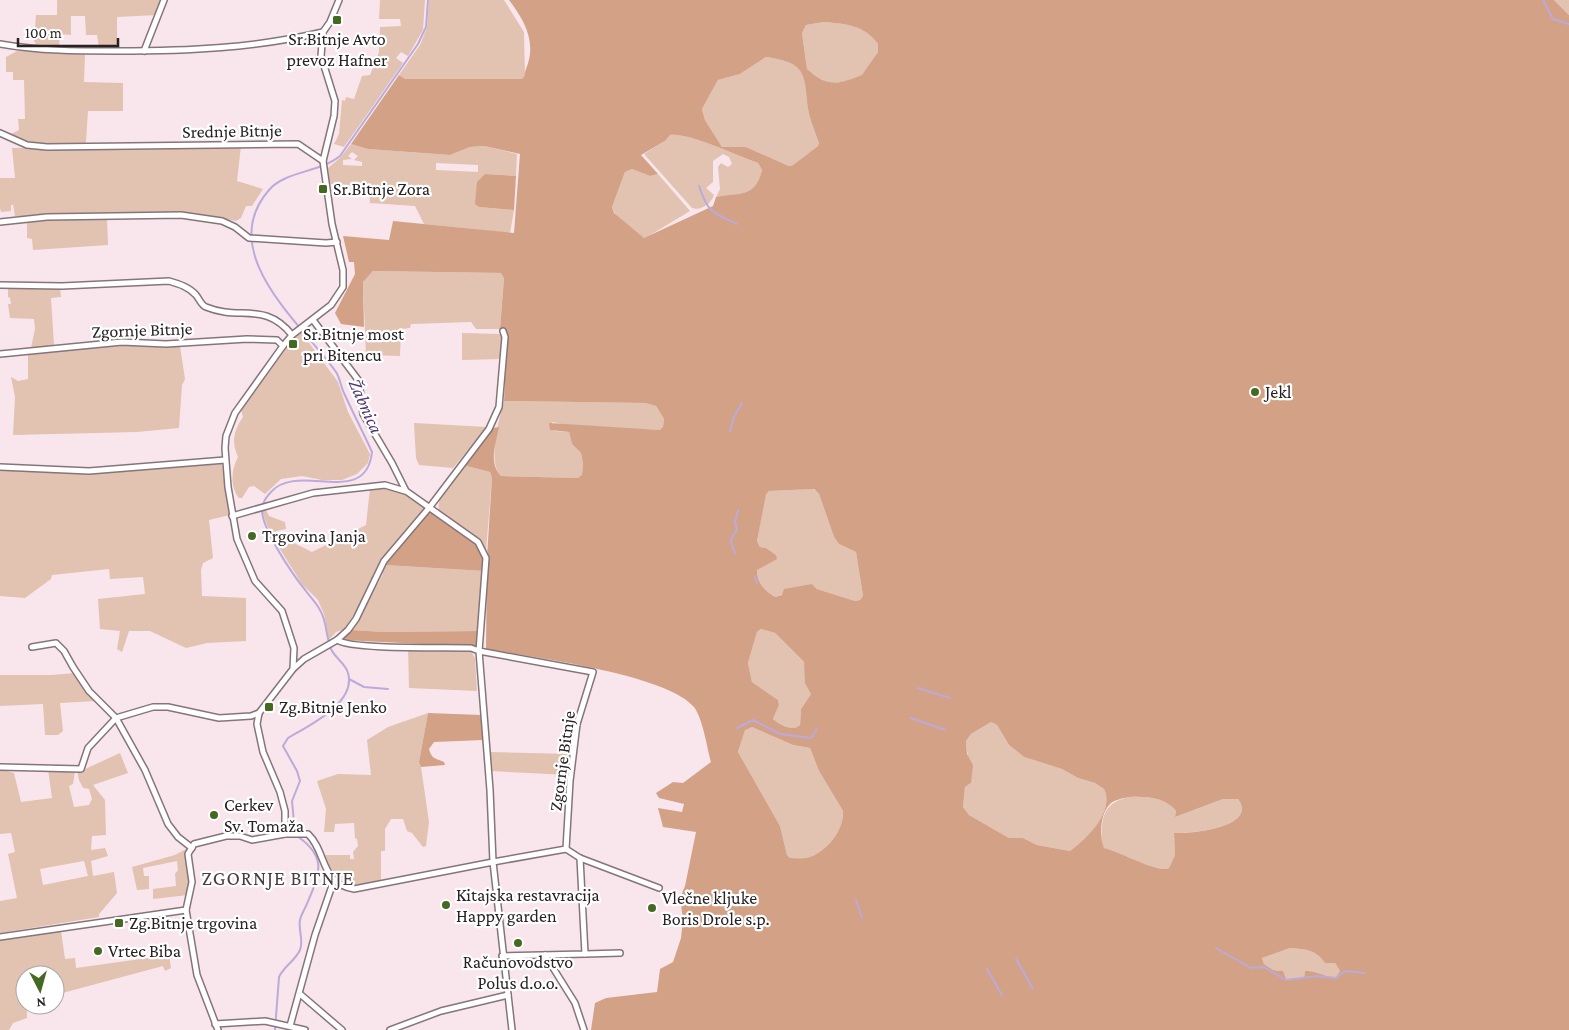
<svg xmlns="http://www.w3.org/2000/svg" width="1569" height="1030" viewBox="0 0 1569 1030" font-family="'Crimson Pro',serif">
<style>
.green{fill:#e2c2b0;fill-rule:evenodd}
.forest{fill:#d3a286;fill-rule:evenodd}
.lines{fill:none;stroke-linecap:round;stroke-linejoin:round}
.stream{stroke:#bbaada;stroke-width:2}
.street-casing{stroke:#85757a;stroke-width:8}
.street{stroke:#fff;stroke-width:5}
.poi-dot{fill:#446922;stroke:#fff;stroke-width:2}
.labels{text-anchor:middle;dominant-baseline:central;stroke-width:4.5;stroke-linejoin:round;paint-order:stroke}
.poi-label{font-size:18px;fill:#282224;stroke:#fff;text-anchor:start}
.street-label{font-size:18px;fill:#282224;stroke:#fff}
.water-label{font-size:19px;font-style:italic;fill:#4f3672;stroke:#fff}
.quarter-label{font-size:20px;letter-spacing:1px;fill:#4a3c41;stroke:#fff}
</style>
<rect width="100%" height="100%" fill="#f8e6ec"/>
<!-- green -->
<g class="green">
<polygon points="57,0 162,0 156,15 117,17 117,47 99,47 97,35 86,35 85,16 71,16 71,35 60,34 59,48 37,46 34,41 36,15 57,15"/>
<polygon points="380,0 425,0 423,30 408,56 401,52 396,58 403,63 344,147 334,144 339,134 342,100 345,101 346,97 354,99 362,76 370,75 379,52 380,27 401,26 400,19 379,19"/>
<polygon points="429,0 504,0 524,32 525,77 522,80 404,79 399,75 420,45 427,28"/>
<polygon points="1554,0 1569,0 1569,15"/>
<path d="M824,22c22,2 40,3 54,22v8l-16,24c-25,9 -35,11 -55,-7l-5,-36 4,-8z"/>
<path d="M19,50l66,3 -1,29 39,1v28h-35l-2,31 -2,2c-26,1 -50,3 -73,-10l8,-4 -1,-11h7l-1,-39h-11v-8h-7v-15z"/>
<path d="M766,57c42,6 38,16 42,52 2,11 7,23 11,34l-1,3 -25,19 -4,1 -43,-19h-24l-17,-27 -3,-11 16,-29 22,-6z"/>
<path d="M670,135c22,-2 63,20 88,28l4,7c-7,28 -21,22 -46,27l4,-8 -2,-22 3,-4 7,4 4,-3 -3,-7 -6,-3 -10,7v21l-7,6 8,7c-3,9 -13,16 -22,13l-48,-54 21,-13z"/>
<path d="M351,144l17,5 82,6 20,-8 14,-1 33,8 -1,22 -31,-2 -6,33 35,3 -4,23 -86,-9 -9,-18 -45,-3 -1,-17 -39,-2 -2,-16 12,-10zM352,152l6,4 -4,4 8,2v4l-19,-1v-5l9,-1 -4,-3zM436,163l42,2v7l-42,-2z"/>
<polygon points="241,146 237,181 263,189 252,206 246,206 241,218 236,221 200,214 159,212 25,217 15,216 13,205 11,205 11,211 1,212 0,208 0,178 15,178 12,148"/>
<path d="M632,169l18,7 8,-2 32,37 -43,26 -3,1c-11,-8 -28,-17 -32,-31l13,-35z"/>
<polygon points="107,217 108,245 33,250 32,239 27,238 27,222"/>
<polygon points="373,271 501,273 504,277 500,329 476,329 471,322 411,324 410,328 401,329 400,356 366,355 363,282"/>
<polygon points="8,287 60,288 61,297 51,298 54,345 48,345 48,348 31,348 35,329 34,319 10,318 8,304 11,304 10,298 8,297"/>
<path d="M301,332l37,50 10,30 22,42 -2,9 -11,11 -15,6h-20l-20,-4 -21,3 -16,15 -11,-8 -5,1 -7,11h-3c-10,-12 -7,-30 -1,-41 -7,-15 -4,-27 5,-40l-2,-7 46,-65z"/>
<polygon points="462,333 499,334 503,337 501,359 462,360"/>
<polygon points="122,344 180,346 185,379 182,385 179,428 137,432 13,435 15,397 11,377 18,381 28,379 28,354"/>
<path d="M504,401l141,2 11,3 8,13 -1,9 -3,2 -84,-3 -24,-5 2,9 15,1 3,12 9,9 2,10 -1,13 -4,2 -77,-2c-14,-14 -2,-57 3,-75z"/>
<polygon points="414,423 487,427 453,468 419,465 416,458"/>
<polygon points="222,463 230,515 209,520 213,558 203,563 201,570 202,596 246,598 246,641 207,643 186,648 150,631 129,631 122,652 117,649 120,631 100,629 98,599 145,594 143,577 110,579 109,569 52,575 51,579 25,598 0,596 0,469 88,473"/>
<path d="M463,465l27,7 2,6 -6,73 -5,-9 -42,-31c-3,-16 15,-34 24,-46z"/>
<path d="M386,487c17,5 28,9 39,22l-43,51 -24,48 -13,21 -9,3 -7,8 -5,-26 -6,-14 -16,-16 -31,-49 -10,-26 4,-1 4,8 16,6 1,7 -10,2 2,5 15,-1 1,8 18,9 54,-27 4,-36z"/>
<path d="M813,489l6,5 15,43 5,7 17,8 7,44 -3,4 -5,1 -38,-12 -5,-5 -37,13c-10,-6 -18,-14 -18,-27l19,-15 -10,-7 -6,-1 -3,-6 8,-47 4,-3z"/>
<polygon points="385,565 484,571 479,631 384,632 352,630 383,574 381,571"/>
<path d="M761,629l14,4 29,29 7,32 -10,15 -1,16c-7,7 -20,0 -27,-6l6,-14 -1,-5 -26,-18 -4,-19 9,-31z"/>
<polygon points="408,647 470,650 475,658 477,691 409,688"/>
<polygon points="75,673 96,701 60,703 63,731 58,735 45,735 43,704 0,706 0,675 52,675"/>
<path d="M428,713l-9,49 2,5 8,55 -3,24 -3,1 -11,-14 -5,-2 -4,-12h-12l-6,10v22h-4v31c-8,1 -19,5 -28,4 -13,-2 -25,-20 -28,-31h25v4h4l-1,-7 5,-6 -1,-7 -2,-1 -1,-15 -19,1 -1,8h-10l2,-23 -9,-28 21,-7 33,1 -4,-35 21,-13z"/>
<path d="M991,722l6,3 12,20 15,12 38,12 16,9 17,5 9,6c11,23 -18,50 -34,62l-33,-6 -14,-7h-14l-40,-23 -6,-8 2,-20 6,-4 -5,-42 5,-7z"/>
<path d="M752,727l41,18 17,3 9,23 24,40c1,19 -15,39 -33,46 -6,2 -14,1 -20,1l-3,-3 -7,-29 -42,-74 7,-23z"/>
<polygon points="489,752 571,754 568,775 490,771"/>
<path d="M120,753l8,20 -35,12 12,15 1,35 -14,1 -1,14 14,-2 3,8 -17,5 2,15 21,-4 3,21 -18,21v3l-99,16v-32l17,-3 -9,-44 7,-2 -4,-19 -11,1v-65l14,4 7,29 31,-4 -4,-29 27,2 -2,13 -4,2 5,21 15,-2 3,-6 -3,-10 -6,-1 -4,-8 -2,-10h6zM84,861l4,15 -45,9 -3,-16z"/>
<path d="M1129,797c15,-1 37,0 47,14l-1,6 48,-18h15c21,28 -48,35 -64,34l1,22 -6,13c-10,6 -50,-17 -65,-20l-2,-3c-1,-24 -1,-42 27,-48z"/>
<polygon points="186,849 190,879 188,895 153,899 153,889 176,886 175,874 178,870 177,861 143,868 144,876 149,876 149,889 137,890 132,867 175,855"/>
<polygon points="61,931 65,959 75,958 76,968 169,955 171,968 165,971 163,966 55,995 55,975 25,975 27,1018 13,1023 9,1030 0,1030 0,939"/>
<path d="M1290,948c16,1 26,2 35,15h10l5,8 -4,6c-12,0 -20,-7 -31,-6l-1,7 -18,1 -7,-9h-6l-9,-6 -2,-6z"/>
</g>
<!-- forest -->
<g class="forest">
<path d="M509,0h1045l15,15v1015h-978l4,-27 11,-5 51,-6 3,-23 13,-7 8,-24 2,-19 -3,-21 5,-12 11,-54 -33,-5 -5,-19 24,4 2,-8 -25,-6 -3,-5 17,-11 10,1 28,-21c-4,-14 -8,-43 -17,-55 -27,-33 -163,-50 -208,-58l1,-92 5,-79 -2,-6 -27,-7 29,-37 7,-1c-3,16 -11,36 2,49l77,2 4,-3 1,-12 -2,-10 -9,-9 -3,-12 -19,-2 -1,-7 111,7 3,-3 1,-8 -8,-13 -11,-3 -141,-2 3,-63 -2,-8 -5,-1 4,-51 -3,-5 -128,-2 -10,11 1,45 -23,-3 -6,-11 20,-39 -1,-12h-5l-6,-26 46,4 4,-19 121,12 6,-79 -36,-8 -14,1 -20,8 -82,-6 -17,-5 48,-69 6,4h117c4,-3 2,-5 4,-10 11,-26 -1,-48 -17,-69zM824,22c22,2 40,3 54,22v8l-16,23c-25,10 -35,12 -55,-6l-5,-36 4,-8zM766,57c41,6 38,16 42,52 2,11 7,23 11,34l-1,3 -25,19 -4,1 -43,-19h-24l-17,-27 -3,-11 16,-29 22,-6zM670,135c21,-2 64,20 88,28l4,7c-7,28 -21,22 -46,27l-3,9 -69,32 -30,-25 -2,-6 13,-35 7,-3 18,7 8,-2 -17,-19 24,-14zM814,489l5,5 15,43 5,7 17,8 7,44 -3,4 -5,1 -38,-12 -5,-5 -28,5 -2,6 -7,2c-10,-6 -18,-14 -18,-27l20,-11 -1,-4 -10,-7 -6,-1 -3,-6 9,-47 3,-3zM761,629l14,4 29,29 1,21 6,11 -10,15 -1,16c-7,7 -20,0 -27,-6l6,-14 -1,-5 -26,-18 -4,-19 9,-31zM991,722l6,3 12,20 15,12 38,12 16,9 17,5 9,6c11,23 -18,50 -34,62l-33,-6 -14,-7h-14l-40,-23 -6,-8 2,-20 6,-4 2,-18 -6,-11 -1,-13 5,-7zM752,727l41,18 17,3 9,23 24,40c1,19 -15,39 -33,46 -6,2 -15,1 -20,1l-3,-3 -7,-29 -42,-74 7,-22zM1129,797c15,-1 37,0 47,14l-1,6 48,-18h15c21,28 -48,35 -64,34l1,22 -6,13c-10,6 -50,-17 -65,-20 -5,-12 -4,-34 6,-44 4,-4 13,-6 19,-7zM1290,948c16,1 26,2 35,15h10l5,8 -4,6c-12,0 -20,-7 -31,-6l-1,7 -18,1 -3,-8 -10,-1 -9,-6 -2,-6z"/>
<polygon points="485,174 516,176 514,210 479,207 475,204 477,182"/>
<path d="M430,511c23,16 56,29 54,60l-99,-6z"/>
<polygon points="352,630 384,632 479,631 478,647 344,640 343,637"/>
<path d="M428,713l54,2 2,25 -50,2 -5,7c3,11 7,9 15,13l1,3 -24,2 -2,-5z"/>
</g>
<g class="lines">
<!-- stream -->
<g class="stream">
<polyline points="1543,0 1553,19 1569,24"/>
<path d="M699,186c9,27 13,26 38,38"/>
<polyline points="730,431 734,417 742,403"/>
<path d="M735,553c-5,-11 -6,-14 2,-23l-2,-9 3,-11"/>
<polyline points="755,577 757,583"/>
<polyline points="349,679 364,687 388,689"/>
<polyline points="918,688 950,698"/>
<polyline points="911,718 945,730"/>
<polyline points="737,728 753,720 780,734 811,738 817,729"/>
<path d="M295,832l-3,-31 8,-20 -3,-10 -14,-25 5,-8c20,-12 69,-35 60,-65 -2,-9 -13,-15 -17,-24 -5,-12 -4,-26 -10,-37 -4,-9 -10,-14 -15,-21 -13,-16 -46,-64 -44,-83 1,-6 5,-12 9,-16 27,-31 95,17 101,-40 -9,-20 -19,-39 -28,-59 -3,-6 -4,-15 -8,-21 -34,-48 -122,-119 -67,-182 16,-19 50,-17 71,-34l78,-112 8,-17 2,-27"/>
<polyline points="856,900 862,918"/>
<polyline points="1216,948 1251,968 1264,967 1286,980 1317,976 1336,978 1345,971 1365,973"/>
<polyline points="1016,959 1033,989"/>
<polyline points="987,969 1002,995"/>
<path d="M275,1030l4,-53c5,-11 16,-16 21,-27 4,-10 -2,-20 0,-30 1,-5 4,-10 6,-14 13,-31 23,-48 -9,-70"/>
</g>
<!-- street casing -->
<g class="street-casing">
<g id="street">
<path d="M0,44c39,7 78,7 118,7 70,0 137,-3 205,-19"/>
<polyline points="144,51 164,0"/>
<polyline points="0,133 27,145 47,147 298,144 323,161"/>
<polyline points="0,222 47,217 181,215 222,221 235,227 249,238 326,243 337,242"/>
<path d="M0,285l62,1 107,-5c10,3 20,6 27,14 4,5 5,10 10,12 34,14 59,-6 86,28"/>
<path d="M313,320l46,61 4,33 29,49 14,28 72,51 8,16 -7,93 11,139 3,72 73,-13 4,-68 7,-57 16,-52 -114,-21 -8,-3c-25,-1 -119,2 -134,-8"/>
<polyline points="0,354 122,342 166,344 247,339 277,340 283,346"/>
<polyline points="0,467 89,471 225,460"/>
<polyline points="232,516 313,493 385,485 405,491"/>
<polyline points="32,647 56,643 64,651 73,667 89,691 116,718 145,770 168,824 178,837 192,848"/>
<polyline points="294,668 304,659 337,640 348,630 356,619 384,561 429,508 489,429 499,407 505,337 503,331"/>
<polyline points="0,767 81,769 88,748 116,718 153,707 168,707 219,718 251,716 259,713"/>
<polyline points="285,834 285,811 280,792 263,752 257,724 259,713 293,669 294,648 282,611 255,581 237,539 228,487 225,448 226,436 235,413 283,346 292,335 331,305 343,287 343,270 332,224 323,161 334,116 335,101 321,56 323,32 330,22 339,0"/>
<polyline points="566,849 580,858 659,888"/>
<polyline points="186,910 197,975 218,1030"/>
<path d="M0,937l186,-27 6,-28 -4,-28 6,-10 32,-8h14l12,4 33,-6h23c19,18 12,50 46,55l139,-27 19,168"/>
<polyline points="585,954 620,953"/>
<polyline points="545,955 575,1003 584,1030"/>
<polyline points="502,956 585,954 580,858"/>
<polyline points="300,994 342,1030"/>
<polyline points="215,1024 265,1021 305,1030"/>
<polyline points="290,1026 315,935 334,880"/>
<polyline points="390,1030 441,1011 508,995"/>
</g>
</g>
<!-- street -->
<use href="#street" class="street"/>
</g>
<!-- markers -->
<g class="poi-dot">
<rect x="332" y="15" width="10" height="10" rx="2.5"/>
<rect x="318" y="184" width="10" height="10" rx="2.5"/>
<rect x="288" y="339" width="10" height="10" rx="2.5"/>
<circle cx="1255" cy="392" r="5"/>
<circle cx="252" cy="536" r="5"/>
<rect x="264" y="702" width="10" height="10" rx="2.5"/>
<circle cx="214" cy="815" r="5"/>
<circle cx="446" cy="905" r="5"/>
<circle cx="652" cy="908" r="5"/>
<rect x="114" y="918" width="10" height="10" rx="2.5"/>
<circle cx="518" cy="943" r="5"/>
<circle cx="98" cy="951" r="5"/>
</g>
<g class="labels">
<!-- poi labels -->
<g class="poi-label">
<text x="337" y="39" text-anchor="middle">Sr.Bitnje Avto<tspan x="337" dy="21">prevoz Hafner</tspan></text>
<text x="333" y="189">Sr.Bitnje Zora</text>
<text x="303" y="334">Sr.Bitnje most<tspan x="303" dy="21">pri Bitencu</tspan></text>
<text x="1265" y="392">Jekl</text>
<text x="262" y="536">Trgovina Janja</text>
<text x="279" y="707">Zg.Bitnje Jenko</text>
<text x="224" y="805">Cerkev<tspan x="224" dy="21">Sv. Tomaža</tspan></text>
<text x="456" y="895">Kitajska restavracija<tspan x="456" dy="21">Happy garden</tspan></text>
<text x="662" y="898">Vlečne kljuke<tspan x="662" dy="21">Boris Drole s.p.</tspan></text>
<text x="129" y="923">Zg.Bitnje trgovina</text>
<text x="108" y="951">Vrtec Biba</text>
<text x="518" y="962" text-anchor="middle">Računovodstvo<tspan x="518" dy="21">Polus d.o.o.</tspan></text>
</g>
<!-- street labels -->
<g class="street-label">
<text transform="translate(232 131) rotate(-1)">Srednje Bitnje</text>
<text transform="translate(142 330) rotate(-2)">Zgornje Bitnje</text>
<text transform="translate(562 761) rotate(-82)">Zgornje Bitnje</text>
</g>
<!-- water labels -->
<g class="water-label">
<text transform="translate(366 406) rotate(66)">Žabnica</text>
</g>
<!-- quarter labels -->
<g class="quarter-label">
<text x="278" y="878">ZGORNJE BITNJE</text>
</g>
</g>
<!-- north arrow -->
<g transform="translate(40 990) rotate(174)"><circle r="24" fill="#ffffff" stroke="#a9a7a7"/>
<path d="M0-4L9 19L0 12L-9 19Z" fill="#446922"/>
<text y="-8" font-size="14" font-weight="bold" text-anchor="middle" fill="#282224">N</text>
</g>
<!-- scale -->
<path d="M18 38v8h100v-8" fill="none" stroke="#282224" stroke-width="2.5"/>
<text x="25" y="38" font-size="15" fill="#282224" stroke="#ffffff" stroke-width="4" paint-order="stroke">100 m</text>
</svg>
